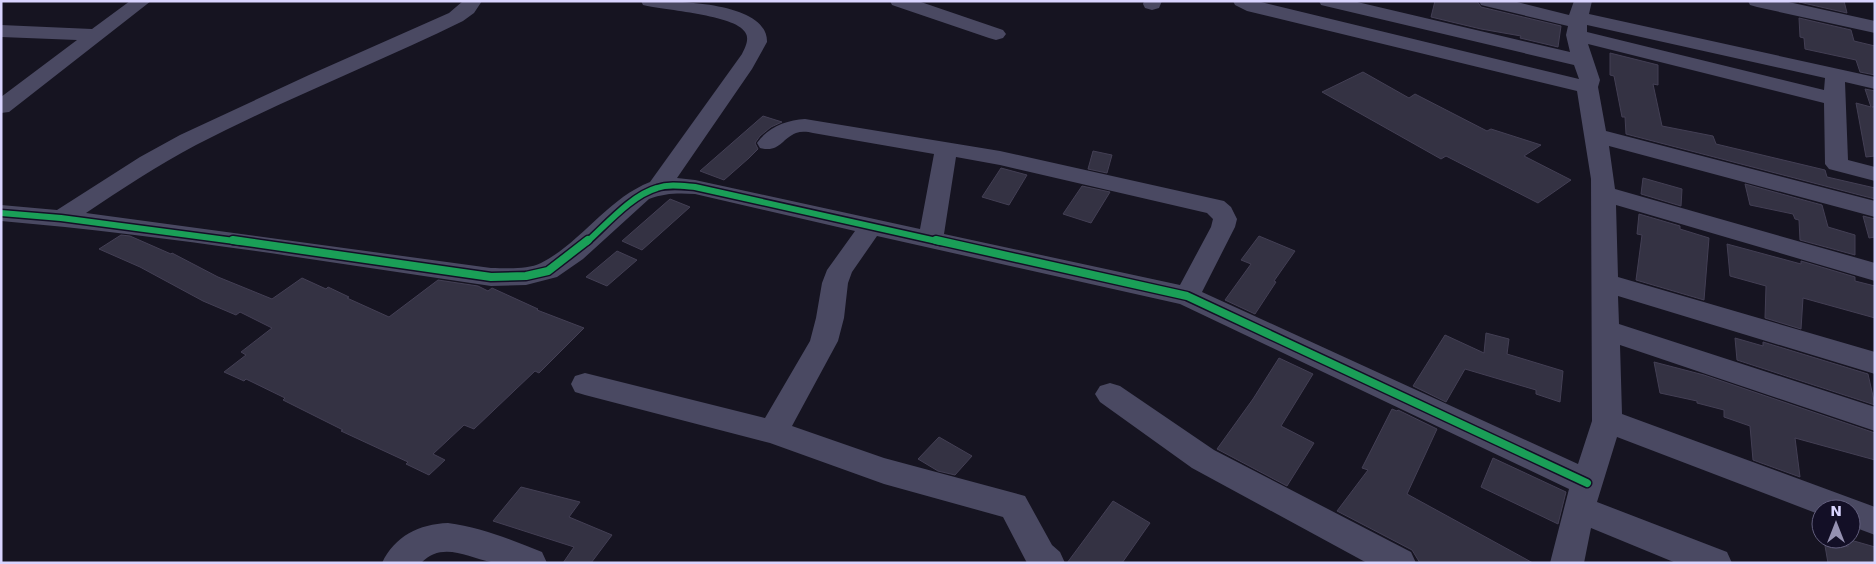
<svg xmlns="http://www.w3.org/2000/svg" width="1876" height="564" viewBox="0 0 1876 564" font-family="'DejaVu Sans',sans-serif">
<style>
.building{fill:#343243;stroke:#433f54}
.lines{fill:none;stroke-linecap:round;stroke-linejoin:round}
.minor{fill:#4a4962;fill-rule:evenodd}
.cycleway-far1-casing{stroke:#130f26;stroke-width:9}
.cycleway-casing{stroke:#130f26;stroke-width:11}
.cycleway-far1{stroke:#1a9f57;stroke-width:6}
.cycleway{stroke:#1a9f57;stroke-width:8}
</style>
<rect width="100%" height="100%" fill="#161421"/>
<!-- building -->
<g class="building">
<polygon points="1435,1 1477,1 1481,7 1561,26 1558,47 1520,38 1521,36 1481,29 1431,17"/>
<polygon points="1799,1 1844,1 1847,13 1799,2"/>
<polygon points="1799,18 1851,30 1854,41 1875,46 1875,75 1860,72 1856,60 1805,49 1804,38 1800,37"/>
<polygon points="1610,53 1658,65 1658,85 1653,84 1662,126 1713,136 1716,144 1825,170 1827,177 1875,188 1875,199 1626,134 1625,117 1622,117 1614,76 1610,75"/>
<polygon points="1363,72 1409,98 1415,94 1487,131 1491,129 1541,145 1524,156 1571,180 1538,203 1446,156 1441,159 1322,92"/>
<polygon points="1865,89 1875,91 1875,106 1872,107 1875,107 1875,156 1866,157 1856,103 1871,107"/>
<polygon points="763,116 782,122 771,127 760,136 755,143 758,149 749,158 724,180 700,171"/>
<polygon points="1093,151 1112,155 1107,173 1088,169"/>
<polygon points="1001,168 1027,175 1009,205 982,197"/>
<polygon points="1643,178 1682,189 1681,206 1641,194"/>
<polygon points="1745,184 1822,205 1828,227 1855,235 1855,255 1800,240 1799,220 1795,219 1793,214 1750,205"/>
<polygon points="1082,186 1110,192 1091,223 1063,214"/>
<polygon points="670,199 690,207 642,250 622,241"/>
<polygon points="1639,214 1680,226 1680,229 1709,238 1704,300 1636,280 1642,235 1637,234"/>
<polygon points="1863,216 1875,219 1875,237 1869,238"/>
<polygon points="121,235 130,236 171,254 172,253 218,277 272,299 302,278 326,289 328,287 349,297 347,298 389,317 438,280 478,286 488,291 492,288 538,309 537,310 584,328 539,373 535,371 474,429 464,425 433,454 445,460 429,475 406,464 408,462 341,431 343,430 283,400 285,398 246,379 244,381 224,372 246,355 241,352 272,328 240,312 236,315 203,301 140,267 99,249"/>
<polygon points="1259,236 1295,251 1274,281 1276,282 1255,314 1225,300 1251,264 1241,260"/>
<polygon points="1727,244 1801,264 1801,261 1855,277 1855,281 1875,286 1875,318 1803,298 1801,329 1765,318 1766,286 1730,276"/>
<polygon points="617,251 637,260 607,286 586,277"/>
<polygon points="1486,333 1509,339 1507,354 1563,371 1560,402 1536,394 1536,390 1465,369 1446,402 1413,386 1445,335 1484,353"/>
<polygon points="1735,338 1763,346 1763,342 1868,374 1875,405 1737,360"/>
<polygon points="1279,358 1313,374 1281,426 1314,443 1287,486 1217,449 1253,399"/>
<polygon points="1654,362 1704,375 1875,433 1875,460 1795,438 1800,477 1753,460 1750,426 1724,417 1724,410 1697,403 1697,401 1660,393"/>
<polygon points="1392,409 1397,411 1398,410 1437,429 1407,494 1533,563 1420,563 1412,550 1337,511 1368,470 1362,468"/>
<polygon points="939,437 972,456 955,475 938,471 918,459"/>
<polygon points="1493,458 1566,492 1558,524 1481,487"/>
<polygon points="521,487 580,502 569,517 612,535 591,563 563,563 574,547 493,521"/>
<polygon points="1113,501 1150,523 1122,563 1067,563"/>
<polygon points="1847,539 1875,547 1875,563 1828,563 1824,540 1848,547"/>
</g>
<g class="lines">
<!-- minor -->
<g class="minor">
<polygon points="130,1 151,1 9,112 1,113 1,97 77,40 1,37 1,25 92,29"/>
<path d="M463,1h19l-8,12 -11,8c-88,43 -180,79 -267,124 -38,20 -74,44 -110,68l405,55c15,0 36,2 50,-5 41,-21 66,-64 109,-81l92,-128c3,-6 8,-15 3,-22 -10,-17 -81,-22 -102,-27l-2,-4c28,0 127,-1 126,41l-15,27 -75,109 18,2 225,49 14,-75 -121,-21c-5,-1 -11,-2 -17,0 -15,6 -16,20 -36,15l-3,-5c11,-16 30,-23 48,-24l195,32 224,50 7,6 6,12 -2,8 -33,65 376,172 14,-43 -1,-242 -14,-88 -330,-80 -12,-6 -2,-4h24l322,78 -5,-14 -253,-60 -2,-4h34l217,51 -4,-17 2,-9 -87,-21 -2,-4h34l56,14 5,-14h18l-3,13 286,63v12l-30,-7 3,78 27,7v14l-46,-12 -4,-5 -1,-61 -236,-59 12,36 -2,7 8,44 269,70v16l-266,-71 6,43 260,74v18l-259,-76 2,72 257,75v22l-257,-78 1,28 256,83v24l-255,-86 2,69 253,93v28l-24,-9v-17h-30v6l-204,-78 -20,65 130,50 5,11h-56l-85,-35 -7,35h-34l19,-74 -389,-185 -303,-68 -25,36 -4,11 -4,35 -6,23 -46,85 92,32 141,38 27,49 8,7 5,11h-38l-24,-46 -119,-33 -114,-41 -185,-48 -10,-3 -4,-8 4,-8 10,-3 180,45 45,-77 6,-23 6,-35 5,-13 28,-39 -160,-37c-17,-1 -30,-1 -46,5l-66,60 -26,18 -31,8 -35,1c-163,-24 -326,-51 -490,-65v-16l56,5 83,-53 40,-22 129,-60 140,-62zM1587,25l238,53 -1,12 -237,-58zM956,157l44,8 207,48 6,6 -2,8 -31,58 -236,-51z"/>
<polygon points="890,1 918,1 1003,30 1006,34 1003,38 996,40 989,38 892,5"/>
<polygon points="1144,1 1162,1 1159,8 1152,10 1145,8 1143,4"/>
<polygon points="1748,1 1784,1 1875,21 1875,33 1757,7 1750,5"/>
<polygon points="1110,383 1120,386 1214,450 1411,552 1416,563 1367,563 1192,468 1100,402 1095,394 1100,386"/>
<path d="M448,523c33,4 63,17 94,29l5,11c-16,0 -41,1 -56,-1 -24,-5 -49,-21 -70,1h-39c13,-27 37,-39 66,-40z"/>
</g>
<!-- cycleway-far1 casing -->
<g class="cycleway-far1-casing">
<g id="cycleway-far1">
<polyline points="1,213 61,218 242,242"/>
<path d="M587,242c20,-18 45,-47 70,-54 12,-4 25,-2 38,-1l246,55"/>
</g>
</g>
<!-- cycleway casing -->
<g class="cycleway-casing">
<g id="cycleway">
<polyline points="233,240 491,277 526,276 548,271 588,240"/>
<polyline points="936,240 1187,296 1587,483"/>
</g>
</g>
<!-- cycleway-far1 -->
<use href="#cycleway-far1" class="cycleway-far1"/>
<!-- cycleway -->
<use href="#cycleway" class="cycleway"/>
</g>
<!-- border -->
<rect width="1876" height="564" fill="none" stroke="#d9d4ff" stroke-width="5"/>
<!-- north arrow -->
<g transform="translate(1836 524)"><circle r="24" fill="#130f26" stroke="#625e7d"/>
<path d="M0-4L9 19L0 12L-9 19Z" fill="#9591b1"/>
<text y="-8" font-size="14" font-weight="bold" text-anchor="middle" fill="#d9d4ff">N</text>
</g>
</svg>
